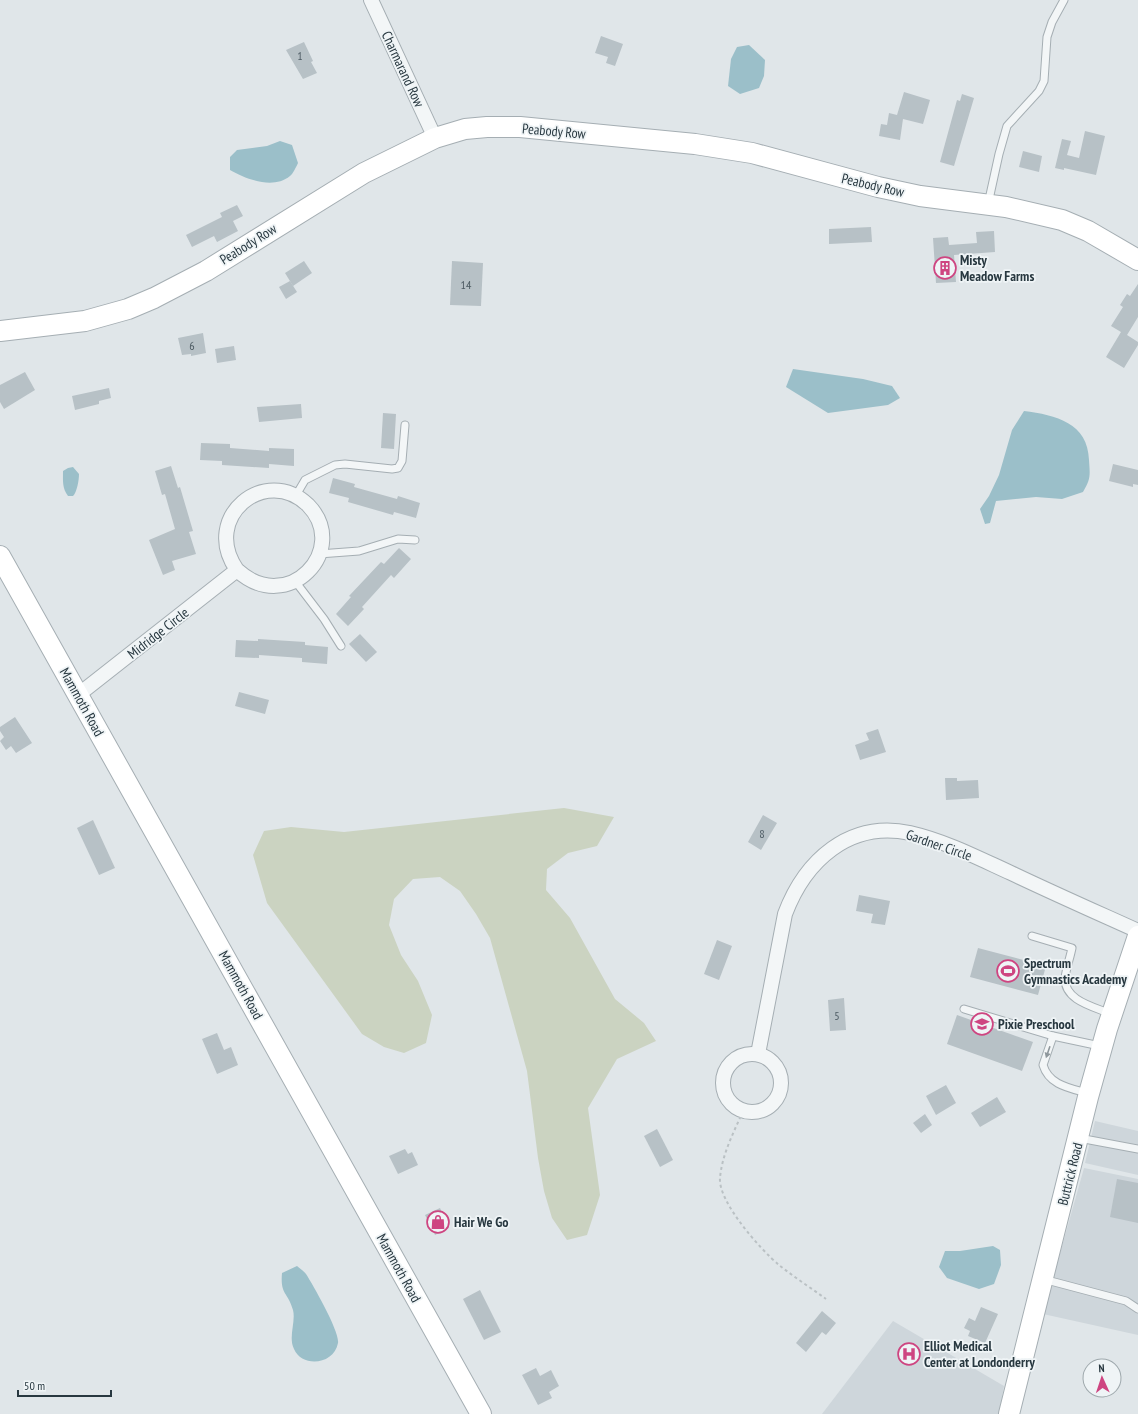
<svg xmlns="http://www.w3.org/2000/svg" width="1138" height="1414" viewBox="0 0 1138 1414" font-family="'PT Sans Narrow',sans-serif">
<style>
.built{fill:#ced6db}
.green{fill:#cbd3c1}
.water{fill:#9bbfc9}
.building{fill:#b7c1c6}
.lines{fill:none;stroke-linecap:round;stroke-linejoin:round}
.lane-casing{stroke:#a5aeb3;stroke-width:9}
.street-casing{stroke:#a5aeb3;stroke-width:16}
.secondary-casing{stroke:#a5aeb3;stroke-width:22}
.path{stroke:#bac1c4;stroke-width:2;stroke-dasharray:3 3;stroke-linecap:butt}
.lane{stroke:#f3f6f7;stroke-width:7}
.street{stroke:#f3f6f7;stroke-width:14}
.secondary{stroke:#fff;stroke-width:20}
.oneway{fill:#8e979c}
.labels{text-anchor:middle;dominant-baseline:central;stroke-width:3.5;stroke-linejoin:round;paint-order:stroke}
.number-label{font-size:12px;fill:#4c5a62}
.street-label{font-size:14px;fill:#283840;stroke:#eff4f6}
.poi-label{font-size:14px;font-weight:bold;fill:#283840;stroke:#eff4f6;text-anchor:start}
</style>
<rect width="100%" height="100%" fill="#e0e6e9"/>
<!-- built -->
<g class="built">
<polygon points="1095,1121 1138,1131 1138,1175 1085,1163"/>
<polygon points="1084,1168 1138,1179 1138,1335 1043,1314"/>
<polygon points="893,1321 1004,1386 999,1414 822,1414"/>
</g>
<!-- green -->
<polygon class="green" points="564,808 614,817 597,846 568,853 547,869 546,890 570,918 615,999 644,1023 656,1041 617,1059 588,1108 600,1195 587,1235 567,1240 552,1218 544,1191 538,1158 527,1071 490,938 476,914 460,891 440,877 413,879 394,899 389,925 401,955 418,981 432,1015 426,1043 404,1053 384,1047 362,1034 267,903 253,855 264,831 291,827 344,832"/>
<!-- water -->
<g class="water">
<polygon points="749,45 765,60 764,76 759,88 740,94 728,86 731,59 737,47"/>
<path d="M280,141l12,4 6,18c-2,4 -5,11 -8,13 -17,14 -44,3 -60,-6v-13l7,-7 30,-4z"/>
<polygon points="793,369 863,379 892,386 900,398 888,405 828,413 786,387"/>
<path d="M1024,411c32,4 64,12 65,49 1,15 2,19 -6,32l-21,7 -26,-2 -40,4 -6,22 -5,1 -5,-15 9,-13 10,-21 13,-45z"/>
<path d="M73,467l6,7c0,6 -2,18 -6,22h-5c-6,-8 -5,-15 -5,-25l5,-3z"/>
<polygon points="993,1246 1000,1250 1001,1265 994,1284 979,1289 947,1278 939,1267 945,1251 960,1251"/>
<path d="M297,1266c3,3 7,5 9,8 7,11 34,58 32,69 -4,22 -36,25 -44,6 -6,-12 2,-27 -1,-39 -5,-18 -13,-15 -11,-37z"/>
</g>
<!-- building -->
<g class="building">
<polygon points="601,36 623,44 615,66 606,63 608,57 595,53"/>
<polygon points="304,42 313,61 311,62 317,73 303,79 286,50"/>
<polygon points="904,92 930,100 923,124 903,119 900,140 879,136 881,124 887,125 889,113 897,115"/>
<polygon points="962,94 974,98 954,166 940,162 957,100 960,101"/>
<polygon points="1085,131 1105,136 1096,175 1064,168 1064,170 1055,168 1062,139 1071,141 1067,155 1079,158"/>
<polygon points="1023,151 1042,156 1039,172 1019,167"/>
<polygon points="237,205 243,216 233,221 238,231 217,242 214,236 192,247 186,235 222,217 220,213"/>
<polygon points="871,227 872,242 829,244 829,229"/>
<polygon points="994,231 995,252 954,255 956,282 936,283 933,238 948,237 949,245 977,243 976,232"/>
<polygon points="304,261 312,273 293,286 285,273"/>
<polygon points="452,261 483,263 481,306 450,305"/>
<polygon points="290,281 297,292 286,299 279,287"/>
<polygon points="1138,284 1138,317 1127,335 1138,342 1138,345 1124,368 1106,357 1121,332 1111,326 1123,307 1120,305 1127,294 1130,296"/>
<polygon points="203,333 206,353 191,356 191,354 182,355 178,338"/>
<polygon points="234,346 236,360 217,363 215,349"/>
<polygon points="25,372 35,390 4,409 0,402 0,385"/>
<polygon points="109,388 111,398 99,401 99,404 75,410 72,396"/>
<polygon points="301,404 302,418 259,422 257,407"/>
<polygon points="383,413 396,414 394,449 381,448"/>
<polygon points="201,443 230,444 230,448 269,451 269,448 294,449 294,466 269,464 269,468 222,465 222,461 200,460"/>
<polygon points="1113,464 1138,470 1138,485 1133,484 1133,487 1109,481"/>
<polygon points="171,466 178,488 180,487 193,531 189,532 196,554 172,561 175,570 163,575 149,540 175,529 165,494 162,495 155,471"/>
<polygon points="333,478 355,484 354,487 397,499 398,496 420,503 416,518 394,512 393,515 348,502 349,498 329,493"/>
<polygon points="399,548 411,559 394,578 391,575 362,607 364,609 348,626 336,614 351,597 349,596 381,562 384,564"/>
<polygon points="360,634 377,652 366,662 349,644"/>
<polygon points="258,639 305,642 305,645 328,647 327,664 302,662 302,658 259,655 259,658 235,657 236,640 258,641"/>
<polygon points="239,692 269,700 265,714 235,706"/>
<polygon points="15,717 32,743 16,753 11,746 6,750 0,741 4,737 0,731 0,727"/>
<polygon points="878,729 886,752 860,760 855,745 869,740 866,733"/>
<polygon points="945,778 957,778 957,781 978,780 979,798 946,800"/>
<polygon points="763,815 777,823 761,850 748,842"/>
<polygon points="93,820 115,868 99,875 77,828"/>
<polygon points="859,895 890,901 885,925 871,923 873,914 856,911"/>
<polygon points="717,940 732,946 719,980 704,974"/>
<polygon points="978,948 1046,966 1038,995 970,977"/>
<polygon points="844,998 846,1030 830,1031 828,1000"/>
<polygon points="957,1015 1033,1042 1022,1071 947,1044"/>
<polygon points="217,1033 224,1050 231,1047 238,1065 217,1074 202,1039"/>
<polygon points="946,1085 956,1103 936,1115 926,1096"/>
<polygon points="997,1097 1006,1112 980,1127 971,1113"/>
<polygon points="925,1114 932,1125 921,1133 913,1123"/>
<polygon points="657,1129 673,1160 660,1167 644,1136"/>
<polygon points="405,1149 408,1154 412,1152 418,1165 398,1174 389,1156"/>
<polygon points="1117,1179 1138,1183 1138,1223 1110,1217"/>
<polygon points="440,1208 449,1228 435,1235 425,1215"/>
<polygon points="480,1290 501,1332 484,1340 463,1299"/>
<polygon points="981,1307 998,1314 985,1343 968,1336 970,1331 964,1328 969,1318 975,1321"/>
<polygon points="822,1311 836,1323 826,1335 822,1332 806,1352 796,1343"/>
<polygon points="536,1368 540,1376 551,1370 559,1386 549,1392 552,1398 538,1405 522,1375"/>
</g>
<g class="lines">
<!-- lane casing -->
<g class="lane-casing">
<g id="lane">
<polyline points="988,204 999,154 1007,126 1039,91 1044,81 1047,37 1052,22 1064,0"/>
<polyline points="295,497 305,480 335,465 345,464 392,469 398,468 402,461 405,425"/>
<polyline points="319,554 359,551 398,539 415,540"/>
<polyline points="295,581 324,619 341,646"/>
<path d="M1032,936l40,12c-2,10 -6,21 -7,30 -1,23 30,29 46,36"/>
<polyline points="964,1009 1053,1036"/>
<path d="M1087,1093c-18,-5 -38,-8 -44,-28l10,-29 47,10"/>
<polyline points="1079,1138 1138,1149"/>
<polyline points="1043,1279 1126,1301 1138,1309"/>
</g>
</g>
<!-- street casing -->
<g class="street-casing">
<g id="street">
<polyline points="371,0 435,138"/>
<path d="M78,695l159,-125c51,47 114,-21 71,-65 -42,-41 -108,12 -71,65"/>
<circle cx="752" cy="1083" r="29"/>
<path d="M758,1054l27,-140c20,-53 64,-94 125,-81 35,8 68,25 101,40 42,20 85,39 127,58"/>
</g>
</g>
<!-- secondary casing -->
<g class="secondary-casing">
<g id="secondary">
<polyline points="0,331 85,321 128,309 154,298 206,271 364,173 435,138 465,129 487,127 520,127 695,144 752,153 878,187 920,196 1006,207 1062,220 1088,231 1138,260"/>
<polyline points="0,556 481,1414"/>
<polyline points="1009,1414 1088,1097 1107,1029 1138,936"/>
</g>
</g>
<!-- path -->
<path class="path" d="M743,1111c-9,21 -21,43 -23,67 -2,24 41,72 59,87 15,12 32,23 47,34"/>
<!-- lane -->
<use href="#lane" class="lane"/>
<!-- street -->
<use href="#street" class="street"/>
<!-- secondary -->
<use href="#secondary" class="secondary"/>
</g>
<!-- one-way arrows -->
<defs><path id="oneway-solid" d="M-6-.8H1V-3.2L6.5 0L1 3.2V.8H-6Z"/></defs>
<use class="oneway" href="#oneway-solid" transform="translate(1048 1052) rotate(109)"/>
<!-- icons -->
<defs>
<g id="building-ring" transform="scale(1.15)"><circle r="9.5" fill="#eff4f6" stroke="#ce4581" stroke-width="1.5"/><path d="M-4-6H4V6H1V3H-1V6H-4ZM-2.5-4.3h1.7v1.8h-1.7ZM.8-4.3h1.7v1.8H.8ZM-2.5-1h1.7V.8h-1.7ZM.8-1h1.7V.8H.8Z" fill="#ce4581"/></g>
<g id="stadium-ring" transform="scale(1.15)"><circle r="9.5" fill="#eff4f6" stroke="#ce4581" stroke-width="1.5"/><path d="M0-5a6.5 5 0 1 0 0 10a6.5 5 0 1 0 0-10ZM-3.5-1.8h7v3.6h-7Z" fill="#ce4581"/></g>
<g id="school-ring" transform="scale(1.15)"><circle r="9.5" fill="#eff4f6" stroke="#ce4581" stroke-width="1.5"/><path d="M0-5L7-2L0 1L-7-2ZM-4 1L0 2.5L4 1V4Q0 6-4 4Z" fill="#ce4581"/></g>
<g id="shop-ring" transform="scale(1.15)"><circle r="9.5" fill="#eff4f6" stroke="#ce4581" stroke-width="1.5"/><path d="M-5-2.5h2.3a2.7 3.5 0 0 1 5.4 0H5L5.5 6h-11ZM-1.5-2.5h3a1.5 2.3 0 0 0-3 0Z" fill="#ce4581"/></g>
<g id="hospital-ring" transform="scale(1.15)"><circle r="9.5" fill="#eff4f6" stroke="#ce4581" stroke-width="1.5"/><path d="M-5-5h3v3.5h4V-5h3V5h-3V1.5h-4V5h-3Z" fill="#ce4581"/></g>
</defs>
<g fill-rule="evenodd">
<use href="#building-ring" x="945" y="268"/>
<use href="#stadium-ring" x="1008" y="971"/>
<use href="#school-ring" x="982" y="1024"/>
<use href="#shop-ring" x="438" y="1222"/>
<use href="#hospital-ring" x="909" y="1354"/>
</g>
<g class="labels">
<!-- number labels -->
<g class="number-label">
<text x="300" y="55">1</text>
<text x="466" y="284">14</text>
<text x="192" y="345">6</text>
<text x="762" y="833">8</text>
<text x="837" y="1015">5</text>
</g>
<!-- street labels -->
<g class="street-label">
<text transform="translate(403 69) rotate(65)">Charmarand Row</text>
<text transform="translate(554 131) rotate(5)">Peabody Row</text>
<text transform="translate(873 185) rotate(13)">Peabody Row</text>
<text transform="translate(248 244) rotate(-32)">Peabody Row</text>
<text transform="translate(158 633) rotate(-38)">Midridge Circle</text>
<text transform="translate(82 702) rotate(61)">Mammoth Road</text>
<text transform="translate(939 845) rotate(19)">Gardner Circle</text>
<text transform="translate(241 985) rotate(61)">Mammoth Road</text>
<text transform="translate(1070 1174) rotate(-76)">Buttrick Road</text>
<text transform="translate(399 1268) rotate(61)">Mammoth Road</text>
</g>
<!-- poi labels -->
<g class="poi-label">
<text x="960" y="260">Misty<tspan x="960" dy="16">Meadow Farms</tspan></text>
<text x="1024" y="963">Spectrum<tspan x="1024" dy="16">Gymnastics Academy</tspan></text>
<text x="998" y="1024">Pixie Preschool</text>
<text x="454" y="1222">Hair We Go</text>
<text x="924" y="1346">Elliot Medical<tspan x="924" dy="16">Center at Londonderry</tspan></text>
</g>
</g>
<!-- north arrow -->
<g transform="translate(1102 1378) rotate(357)"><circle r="19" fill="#eff4f6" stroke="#9fa9ad"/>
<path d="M0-3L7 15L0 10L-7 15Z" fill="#ce4581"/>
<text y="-6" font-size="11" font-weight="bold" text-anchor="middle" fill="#283840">N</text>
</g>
<!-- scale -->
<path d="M18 1390v6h93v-6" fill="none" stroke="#283840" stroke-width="2"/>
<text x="24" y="1390" font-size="12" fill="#283840" stroke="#eff4f6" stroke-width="3" paint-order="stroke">50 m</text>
</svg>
